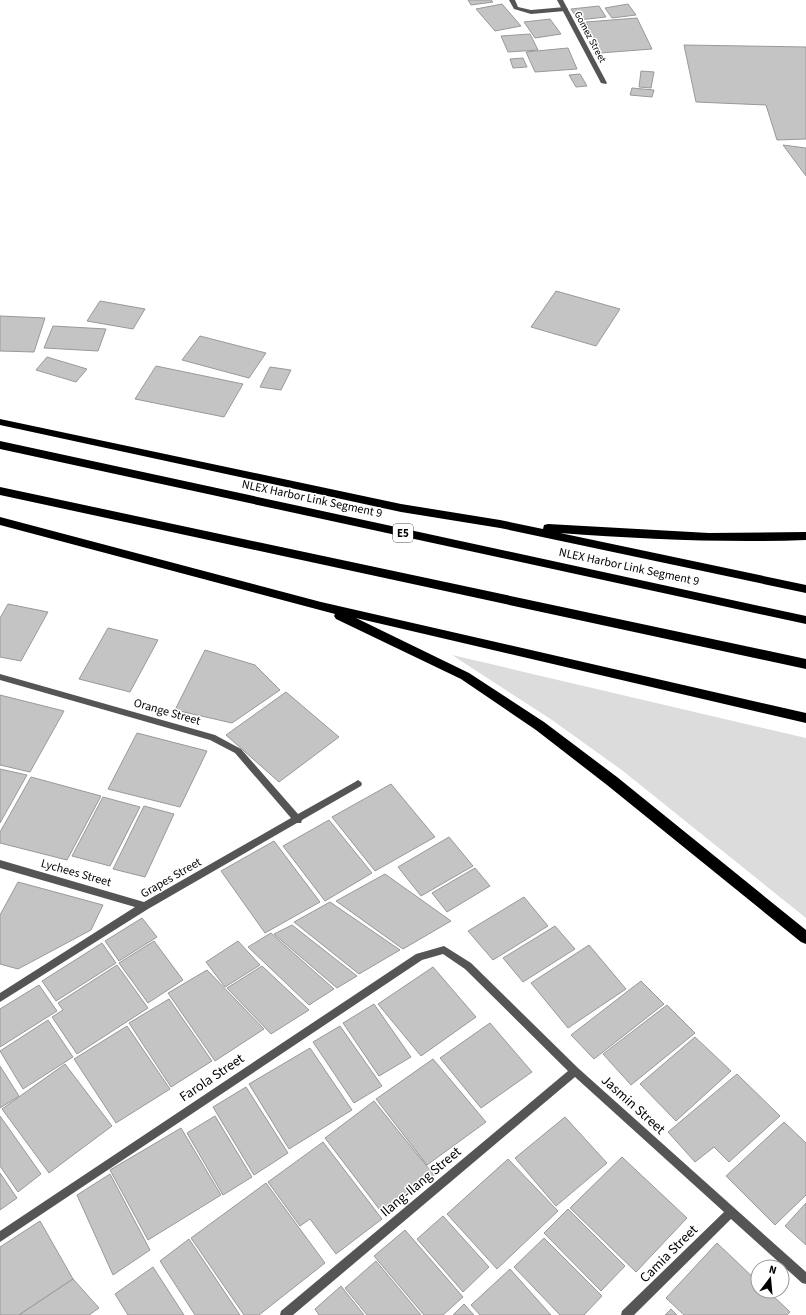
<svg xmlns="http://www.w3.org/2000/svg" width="806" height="1315" viewBox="0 0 806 1315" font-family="'Source Sans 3',sans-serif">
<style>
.green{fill:#dcdcdc}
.building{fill:#c4c4c4;stroke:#999}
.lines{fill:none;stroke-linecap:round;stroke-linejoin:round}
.lane{fill:#555;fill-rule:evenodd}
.street{fill:#555;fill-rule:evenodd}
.highway{fill:#000;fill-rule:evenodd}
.labels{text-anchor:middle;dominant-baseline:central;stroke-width:3;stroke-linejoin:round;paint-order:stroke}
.far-street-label{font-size:10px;fill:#000;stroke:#fff}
.shield{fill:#fff;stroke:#4c4c4c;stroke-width:1}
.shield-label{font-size:11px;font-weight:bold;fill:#000}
.street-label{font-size:12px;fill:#000;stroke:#fff}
.near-street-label{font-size:14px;fill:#000;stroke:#fff}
</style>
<rect width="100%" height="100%" fill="#fff"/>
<!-- green -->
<polygon class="green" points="452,655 806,738 806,918 623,771 552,720"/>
<!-- building -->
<g class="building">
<polygon points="468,0 491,0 493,2 471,5"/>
<polygon points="502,4 521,26 495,31 476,9"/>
<polygon points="628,4 636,15 612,18 605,8"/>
<polygon points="599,6 606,17 578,20 571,9"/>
<polygon points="637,18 652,49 600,53 586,22"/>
<polygon points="550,19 561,34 535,38 524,22"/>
<polygon points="530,34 538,50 508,52 501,36"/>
<polygon points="684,45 806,47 806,139 777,140 766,105 696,102"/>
<polygon points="568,48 577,69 535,72 526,52"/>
<polygon points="523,58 527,67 513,68 510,59"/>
<polygon points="641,71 654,72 651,88 639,87"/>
<polygon points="580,74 587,86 576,87 569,75"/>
<polygon points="632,88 654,90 652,97 630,95"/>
<polygon points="783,145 806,148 806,176"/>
<polygon points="556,291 620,309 596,346 531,327"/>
<polygon points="100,301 145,309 133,329 87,321"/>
<polygon points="0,316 45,318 34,352 0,351"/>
<polygon points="53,326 106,329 98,351 44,348"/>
<polygon points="200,336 266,353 249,378 182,360"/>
<polygon points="47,357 87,369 76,382 36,370"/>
<polygon points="156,366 243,384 224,417 135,399"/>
<polygon points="270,367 291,370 281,390 260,387"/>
<polygon points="8,604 48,612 21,661 0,657 0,618"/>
<polygon points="108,628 158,640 130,692 79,679"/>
<polygon points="205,650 255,665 280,690 232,723 175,710"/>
<polygon points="286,692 339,737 279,782 226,735"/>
<polygon points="0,695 64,711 30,772 0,765"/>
<polygon points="137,733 207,751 180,807 108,789"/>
<polygon points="0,769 27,775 0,823"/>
<polygon points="31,777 101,796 67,860 0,843 0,832"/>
<polygon points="391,784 435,837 375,871 332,817"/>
<polygon points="103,797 140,807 110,866 72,856"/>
<polygon points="144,806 174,814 145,877 113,869"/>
<polygon points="329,820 372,873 325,901 283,846"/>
<polygon points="449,837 473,866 421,896 398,867"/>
<polygon points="274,841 320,902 265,933 221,871"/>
<polygon points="475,868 490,886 447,912 432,893"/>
<polygon points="385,874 451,921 403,949 336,901"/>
<polygon points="18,882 103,905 91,930 18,969 0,964 0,915"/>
<polygon points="524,897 548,926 493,960 468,931"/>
<polygon points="330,902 400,950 359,974 294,922"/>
<polygon points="142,918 157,937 119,961 105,941"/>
<polygon points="292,925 357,976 337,988 274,934"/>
<polygon points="555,926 575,949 523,982 503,958"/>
<polygon points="271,933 334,989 309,1005 248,947"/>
<polygon points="154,941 183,980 148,1003 119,963"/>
<polygon points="238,941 260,965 225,987 206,962"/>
<polygon points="102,943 116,963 56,1001 42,981"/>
<polygon points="589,945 626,989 568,1028 531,983"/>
<polygon points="117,965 148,1008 77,1054 52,1017 63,1010 58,1003"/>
<polygon points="262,966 309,1010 271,1034 227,988"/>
<polygon points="433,967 476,1017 421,1056 378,1004"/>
<polygon points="207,970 264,1029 215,1061 168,993"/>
<polygon points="641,981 664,1004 594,1059 571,1035"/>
<polygon points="39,985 57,1011 0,1047 0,1009"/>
<polygon points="169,999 212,1061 171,1087 129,1023"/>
<polygon points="374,1004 411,1057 379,1076 343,1023"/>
<polygon points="667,1005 695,1033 631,1085 603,1054"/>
<polygon points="48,1020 73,1057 23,1089 0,1051"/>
<polygon points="490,1023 532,1072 481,1108 440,1058"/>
<polygon points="127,1026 170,1089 116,1123 74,1059"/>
<polygon points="340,1026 382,1086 354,1103 313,1042"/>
<polygon points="695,1037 731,1071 676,1121 640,1084"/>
<polygon points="310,1048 352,1110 289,1149 249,1084"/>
<polygon points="433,1059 486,1122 427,1165 376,1099"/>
<polygon points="65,1064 112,1126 49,1173 2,1109"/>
<polygon points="0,1066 19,1096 0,1108"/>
<polygon points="737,1074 780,1116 729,1162 714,1147 695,1162 668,1132"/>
<polygon points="246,1087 288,1153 254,1175 213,1107"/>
<polygon points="374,1101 434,1175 383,1214 325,1138"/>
<polygon points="0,1116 41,1174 18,1192 0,1166"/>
<polygon points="215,1116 252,1177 223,1195 187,1133"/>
<polygon points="565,1117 607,1163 556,1206 515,1158"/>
<polygon points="784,1122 806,1143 806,1195 775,1225 726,1176"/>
<polygon points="181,1128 221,1195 148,1240 110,1170"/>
<polygon points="323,1142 382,1219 336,1254 310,1219 300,1226 268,1182"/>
<polygon points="622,1157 687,1218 636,1272 570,1208"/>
<polygon points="508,1159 558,1211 497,1269 447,1214"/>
<polygon points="0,1173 17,1198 0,1210"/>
<polygon points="110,1174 150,1250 113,1275 77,1195"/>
<polygon points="266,1183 325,1263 259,1315 244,1315 191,1238"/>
<polygon points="806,1203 806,1245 785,1226"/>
<polygon points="568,1209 625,1266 601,1291 544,1233"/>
<polygon points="443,1216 489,1267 463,1292 417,1239"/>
<polygon points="40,1221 73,1279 19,1315 0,1315 0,1247"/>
<polygon points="405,1230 463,1297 443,1315 424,1315 374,1256"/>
<polygon points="544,1238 602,1296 584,1315 560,1315 514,1267"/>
<polygon points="189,1239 240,1315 195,1315 160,1261"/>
<polygon points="717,1243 758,1282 758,1291 768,1291 790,1312 787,1315 684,1315 666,1298"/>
<polygon points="376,1261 421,1315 367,1315 345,1288"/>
<polygon points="153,1267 184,1315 128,1315 115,1294"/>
<polygon points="510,1269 551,1315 480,1315 471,1305"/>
<polygon points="73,1279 99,1308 89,1315 19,1315"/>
<polygon points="341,1286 364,1315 319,1315 315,1309"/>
<polygon points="464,1304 474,1315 453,1315"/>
<polygon points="671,1309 677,1315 665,1315"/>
</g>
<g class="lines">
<!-- lane -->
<polygon class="lane" points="509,0 515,0 518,7 531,10 565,7 568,9 565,11 531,14 514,9"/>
<!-- street -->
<g class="street">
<polygon points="557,0 563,0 607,83 606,84 601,83"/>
<polygon points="0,674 215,735 241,749 298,814 355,782 358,780 361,782 362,784 361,786 302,820 301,823 297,823 148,909 0,1002 0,993 135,907 0,868 0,860 144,902 291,818 235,753 210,740 0,680"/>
<polygon points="444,946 471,963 578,1068 806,1272 806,1284 802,1283 731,1219 634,1315 621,1315 622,1311 724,1212 575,1077 293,1315 280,1315 281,1311 568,1071 465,969 443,954 422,960 0,1242 0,1231 416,954"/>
</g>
<!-- highway -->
<g class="highway">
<path d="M0,419l401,85 99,16 43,9 1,-4 4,-1 161,9 97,-1v8c-82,3 -164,-1 -246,-7l246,52v8l-306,-65 -99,-16 -401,-87z"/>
<polygon points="0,441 806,616 806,624 0,449"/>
<polygon points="0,487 806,659 806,669 0,495"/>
<polygon points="0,517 321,602 806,713 806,723 356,618 469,673 544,722 617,777 806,930 806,944 801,942 607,785 536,730 461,679 336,619 334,616 335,614 0,525"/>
</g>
</g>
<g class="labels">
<!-- far-street labels -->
<g class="far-street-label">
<text transform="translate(590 37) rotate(62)">Gomez Street</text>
</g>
<!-- shield labels -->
<rect class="shield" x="393" y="524" width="20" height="18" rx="3"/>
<g class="shield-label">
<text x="403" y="533">E5</text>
</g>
<!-- street labels -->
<g class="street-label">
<text transform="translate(312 499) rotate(12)">NLEX Harbor Link Segment 9</text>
<text transform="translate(629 567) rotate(12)">NLEX Harbor Link Segment 9</text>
<text transform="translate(167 712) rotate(16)">Orange Street</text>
<text transform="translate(76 873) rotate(16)">Lychees Street</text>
<text transform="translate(171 878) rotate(-30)">Grapes Street</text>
</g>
<!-- near-street labels -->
<g class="near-street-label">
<text transform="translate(212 1078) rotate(-34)">Farola Street</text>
<text transform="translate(633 1105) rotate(42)">Jasmin Street</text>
<text transform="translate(421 1182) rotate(-40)">Ilang-Ilang Street</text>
<text transform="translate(669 1254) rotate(-45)">Camia Street</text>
</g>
</g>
<!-- north arrow -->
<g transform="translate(770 1279) rotate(16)"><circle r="19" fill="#ffffff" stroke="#999999"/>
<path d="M0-3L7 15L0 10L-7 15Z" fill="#000000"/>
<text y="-6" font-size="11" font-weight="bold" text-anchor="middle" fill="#000000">N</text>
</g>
</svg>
